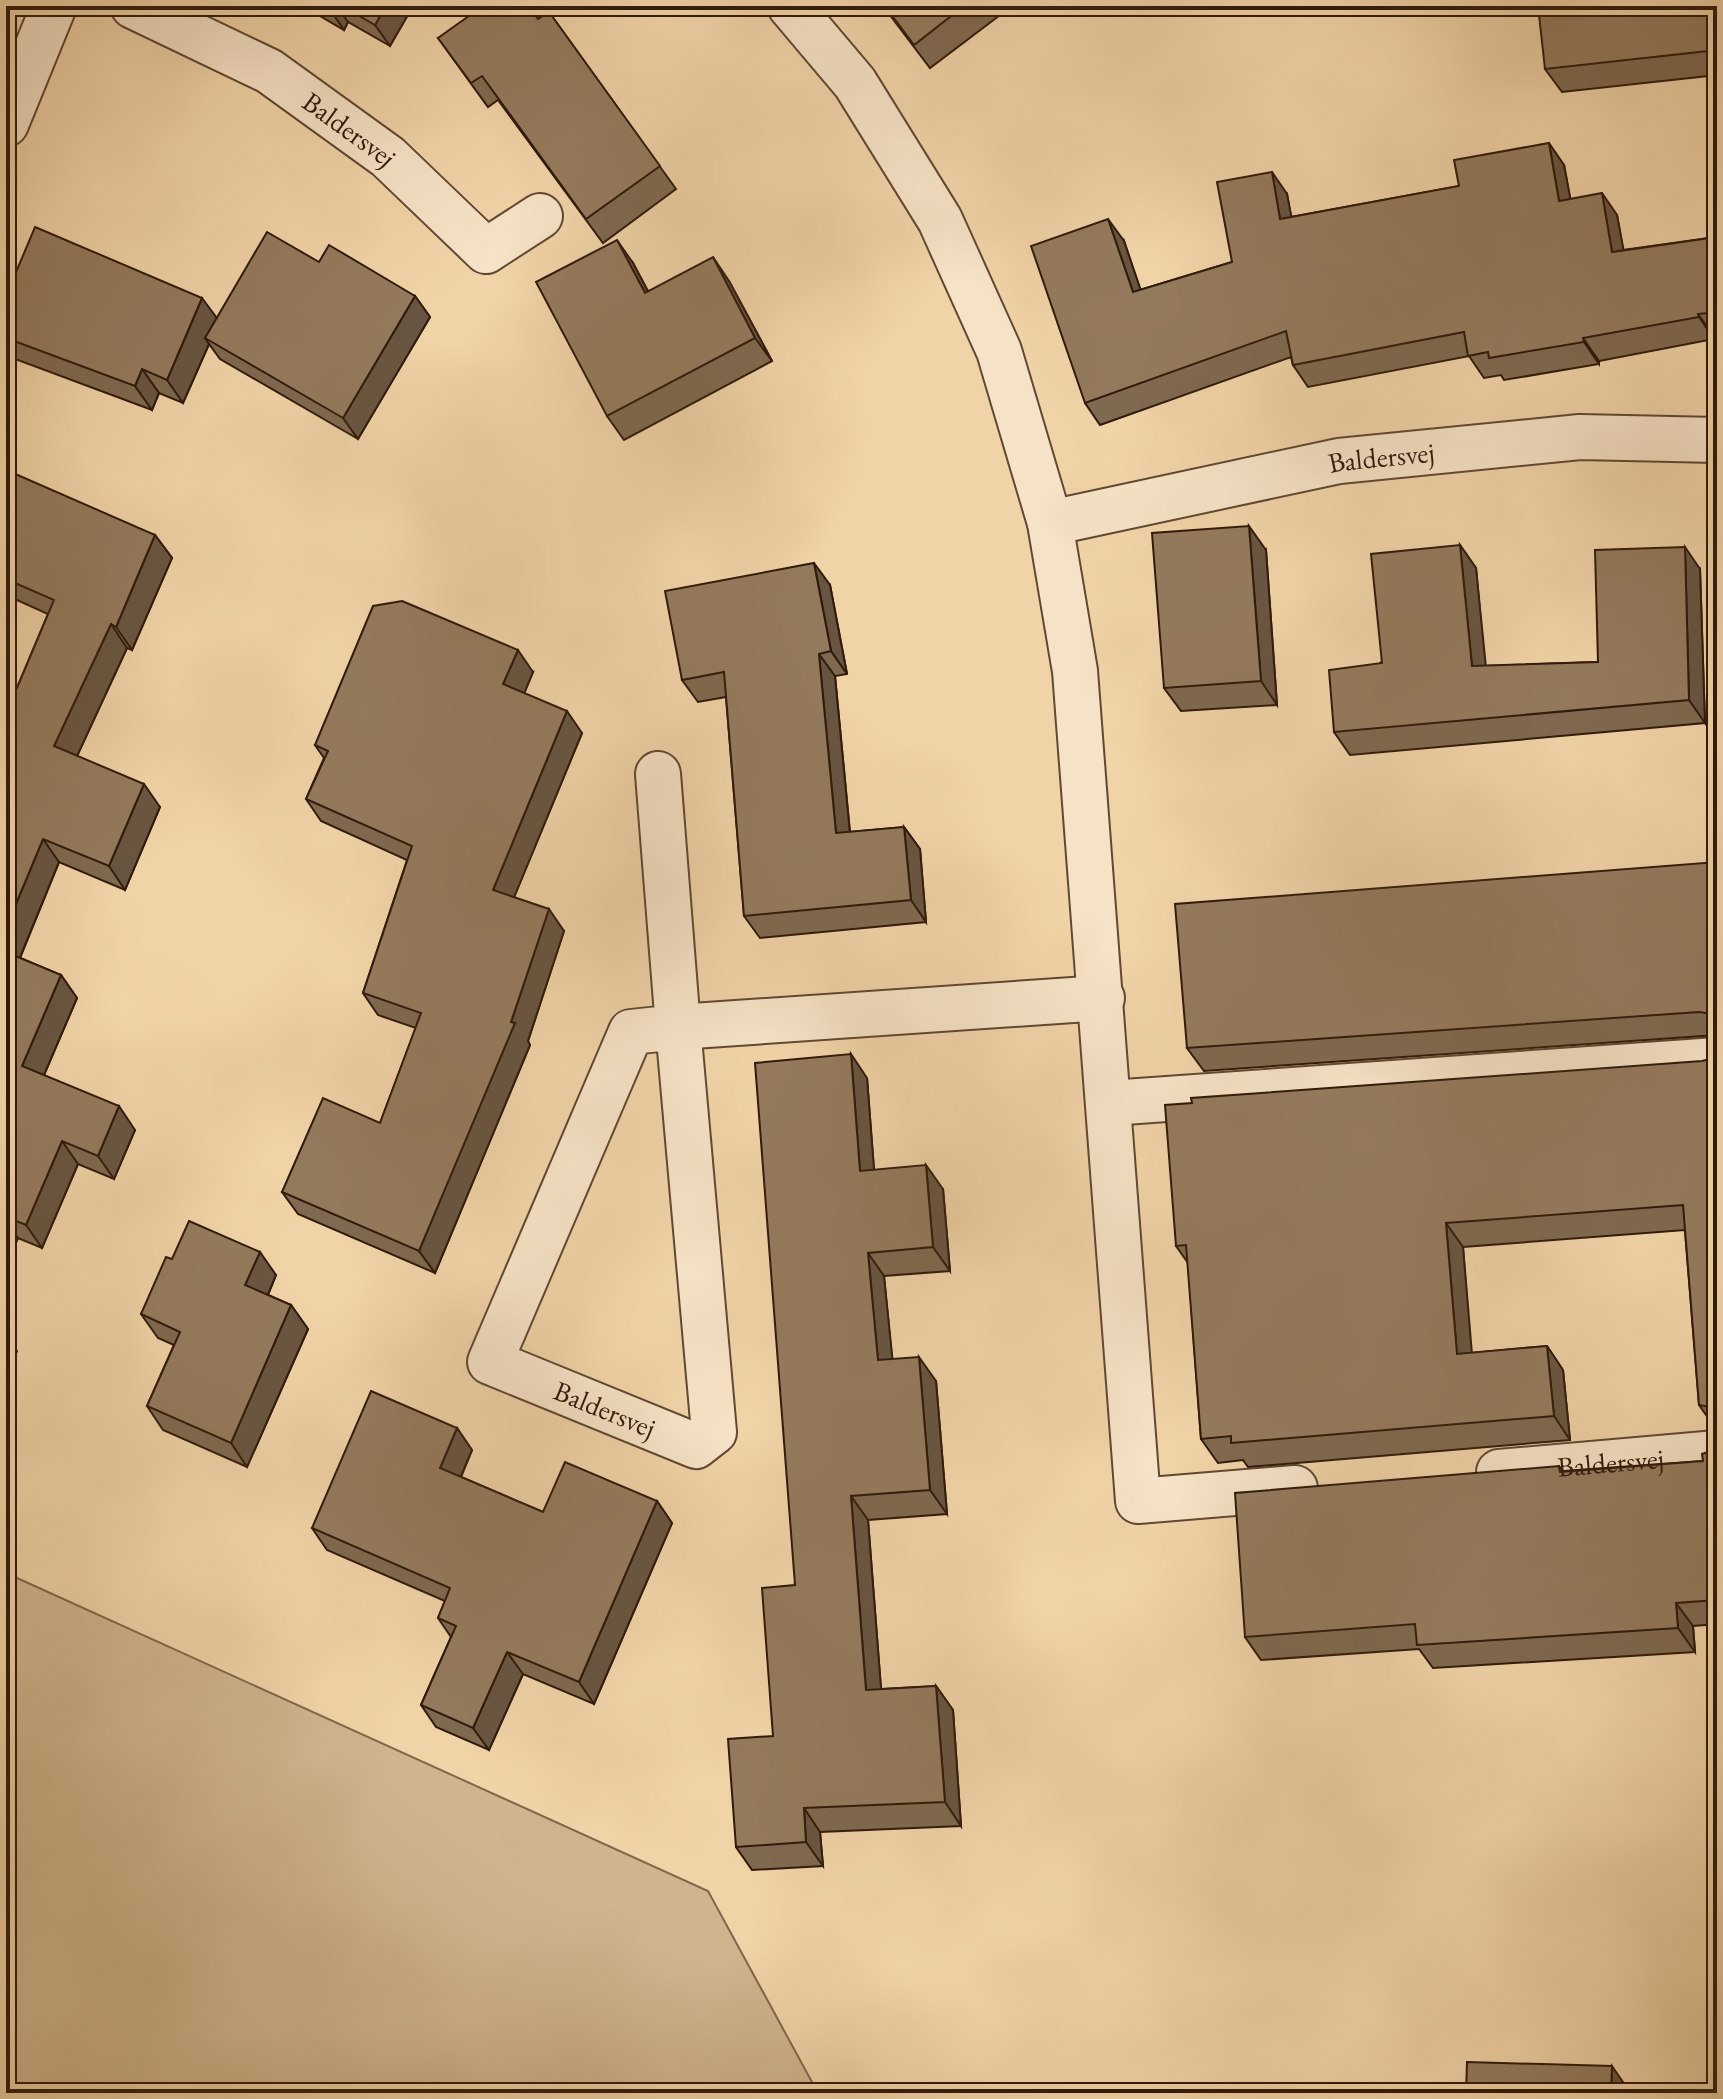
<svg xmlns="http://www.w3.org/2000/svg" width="1723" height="2099" viewBox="0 0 1723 2099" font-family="'EB Garamond',serif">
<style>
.green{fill:#d0b48d;stroke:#80674c;stroke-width:2}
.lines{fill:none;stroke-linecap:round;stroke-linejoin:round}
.street-casing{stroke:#604832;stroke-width:48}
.street{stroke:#f6e2c6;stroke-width:44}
.wall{fill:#7f6950;stroke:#301a0b;stroke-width:2}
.shaded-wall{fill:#685541;stroke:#301a0b;stroke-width:2}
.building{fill:#947a5d;stroke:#301a0b;stroke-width:2}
.labels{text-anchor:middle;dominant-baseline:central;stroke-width:6;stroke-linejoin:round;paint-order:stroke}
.street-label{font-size:28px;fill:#301a0b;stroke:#f6e2c6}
</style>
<rect width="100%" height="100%" fill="#f1d3a8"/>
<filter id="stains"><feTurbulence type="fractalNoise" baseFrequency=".0025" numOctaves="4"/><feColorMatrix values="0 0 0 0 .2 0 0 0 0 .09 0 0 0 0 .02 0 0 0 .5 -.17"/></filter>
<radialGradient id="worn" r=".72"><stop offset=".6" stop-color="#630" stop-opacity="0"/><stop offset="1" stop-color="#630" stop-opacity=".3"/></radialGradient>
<!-- green -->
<polygon class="green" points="6,1573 708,1891 818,2093 6,2093"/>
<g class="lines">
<!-- street casing -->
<g class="street-casing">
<g id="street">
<path id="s1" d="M133,6l136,65 119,86 98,94 54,-35"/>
<polyline points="790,6 855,83 940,220 999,351 1050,523 1075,671 1138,1501 1295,1488"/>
<polyline points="6,124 54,6"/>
<path id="s2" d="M1050,523l289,-62 241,-24 137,3"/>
<path id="s3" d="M658,774l20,253 -47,5 -141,330 206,84 18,-14 -36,-405 424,-29"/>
<polyline points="1110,1103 1717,1060"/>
<path id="s4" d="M1499,1472l218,-19"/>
</g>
</g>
<!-- street -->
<use href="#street" class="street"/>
</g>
<!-- wall -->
<g class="wall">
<polygon points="303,6 413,6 390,46 348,22 344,30"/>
<polygon points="883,6 1000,6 1004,12 930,68"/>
<polygon points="1717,6 1717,75 1562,92 1545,69"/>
<polygon points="549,12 676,189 603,243 498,100 488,107 438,38 538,19"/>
<polygon points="1564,165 1570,199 1617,215 1623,250 1717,237 1717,336 1714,336 1714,339 1599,361 1599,364 1504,380 1501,375 1484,378 1469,356 1308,387 1293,365 1291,357 1100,425 1085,403 1124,241 1140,290 1232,262 1287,194 1291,217 1459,186"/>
<polygon points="319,262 415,296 430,317 358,439 220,359 209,344 183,403 159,393 152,410 7,356 6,354 6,296 216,318"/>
<polygon points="633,263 648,291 729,281 772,361 624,440 607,416"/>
<polygon points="6,488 155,535 172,558 132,650 127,648 77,756 160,807 125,890 59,862 20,958 61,975 77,998 44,1075 135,1130 114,1179 78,1164 42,1248 18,1238 6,1265 6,714 48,614 6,595"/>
<polygon points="1460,545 1476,568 1485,666 1598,662 1700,569 1705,723 1350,755 1334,732"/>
<polygon points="1266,550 1277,705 1181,711 1164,688"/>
<polygon points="830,585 847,674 835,676 850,832 904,827 920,849 926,922 760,938 744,916 726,697 698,702 682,680"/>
<polygon points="533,672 524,693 582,733 514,897 564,931 528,1041 530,1045 435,1273 298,1214 282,1192 380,1123 416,1028 378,1015 363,993 407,860 321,821 306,799 324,758 315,745"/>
<polygon points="1717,862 1717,1035 1204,1071 1187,1048"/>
<polygon points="1717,1054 1717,1428 1715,1428 1699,1405 1685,1230 1463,1247 1471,1353 1547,1346 1563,1370 1570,1440 1248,1467 1243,1460 1218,1463 1201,1439 1188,1263 1176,1246 1714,1058"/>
<polygon points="867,1078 874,1170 943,1189 950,1271 884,1276 892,1359 936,1381 947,1514 868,1520 881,1689 936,1686 953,1710 961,1826 820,1832 823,1866 752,1870 736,1847 773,1736"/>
<polygon points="172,1259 276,1275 268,1295 291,1305 308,1329 247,1467 163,1430 147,1406 174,1345 158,1338 141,1314"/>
<polygon points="457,1428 472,1450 461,1477 543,1512 657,1501 672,1523 594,1704 523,1674 489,1750 436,1727 421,1705 451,1637 438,1618 445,1601 327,1550 312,1528"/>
<polygon points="1717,1447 1717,1624 1693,1626 1695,1652 1433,1668 1419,1649 1261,1660 1245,1637 1559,1466 1563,1471 1703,1461"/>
</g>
<!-- shaded-wall -->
<g class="shaded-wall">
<polygon points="330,6 337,6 348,22 344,30 329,8"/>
<polygon points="386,6 413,6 390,46 375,25"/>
<polygon points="1549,143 1564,165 1575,223 1559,201"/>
<polygon points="1272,172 1287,194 1296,241 1280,219"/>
<polygon points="1602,193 1617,215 1628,274 1612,252"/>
<polygon points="1108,219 1124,241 1149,314 1133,292"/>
<polygon points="617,240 633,263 661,317 645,293"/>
<polygon points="713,257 729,281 772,361 755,338"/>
<polygon points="415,296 430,317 358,439 343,418"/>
<polygon points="202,298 219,321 205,338 209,344 183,403 167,380"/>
<polygon points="1698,314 1714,336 1714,339 1699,317"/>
<polygon points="1583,338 1599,361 1599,364 1584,342"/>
<polygon points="142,369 159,393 152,410 135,386"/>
<polygon points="1249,526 1266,550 1277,705 1261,681"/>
<polygon points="155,535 172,558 132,650 116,627"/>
<polygon points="1460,545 1476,568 1488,688 1472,666"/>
<polygon points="1685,547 1700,569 1705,723 1689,700"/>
<polygon points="814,563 830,585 847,674 831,651"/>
<polygon points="111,624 127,648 71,769 54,746"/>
<polygon points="518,650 533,672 519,706 503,684"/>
<polygon points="819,654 835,676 852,855 836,833"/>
<polygon points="567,711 582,733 508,912 493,890"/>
<polygon points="144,784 160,807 125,890 109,866"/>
<polygon points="904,827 920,849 926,922 911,900"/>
<polygon points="43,839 59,862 14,972 6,960 6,928"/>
<polygon points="549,909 564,931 528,1041 530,1045 435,1273 419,1251 511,1022"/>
<polygon points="61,975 77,998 38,1089 22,1066"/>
<polygon points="851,1054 867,1078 876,1195 860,1171"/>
<polygon points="119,1106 135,1130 114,1179 98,1156"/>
<polygon points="62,1141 78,1164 42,1248 26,1225"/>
<polygon points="926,1165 943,1189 950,1271 933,1247"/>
<polygon points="6,1221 18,1238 6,1265"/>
<polygon points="1446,1223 1463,1247 1474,1378 1457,1354"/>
<polygon points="260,1252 276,1275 262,1309 245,1285"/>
<polygon points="868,1253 884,1276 895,1384 878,1360"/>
<polygon points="291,1305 308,1329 247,1467 231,1443"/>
<polygon points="6,1335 17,1351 6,1378"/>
<polygon points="1547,1346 1563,1370 1570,1440 1554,1416"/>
<polygon points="919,1357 936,1381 947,1514 930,1490"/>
<polygon points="457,1428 472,1450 455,1490 440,1468"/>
<polygon points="851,1496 868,1520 883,1714 866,1690"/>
<polygon points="657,1501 672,1523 594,1704 579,1682"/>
<polygon points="1676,1603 1693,1626 1695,1652 1678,1628"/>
<polygon points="507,1652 523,1674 489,1750 473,1728"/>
<polygon points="936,1686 953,1710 961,1826 945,1802"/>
<polygon points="804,1808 820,1832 823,1866 806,1842"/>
<polygon points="1612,2066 1627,2088 1627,2093 1611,2093"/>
</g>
<!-- building -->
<g class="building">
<polygon points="342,6 386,6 375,25"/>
<polygon points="483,6 528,6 538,19 549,12 660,166 586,219 482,76 471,83 438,38"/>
<polygon points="885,6 964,6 914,45"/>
<polygon points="1538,6 1715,6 1717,24 1717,50 1545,69"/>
<polygon points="1549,143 1559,201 1602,193 1612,252 1717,237 1717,312 1698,314 1699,317 1583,338 1584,342 1489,358 1488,352 1468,356 1464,332 1293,365 1286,331 1085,403 1031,246 1108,219 1133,292 1232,262 1217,182 1272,172 1280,219 1459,186 1454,160"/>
<polygon points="35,227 202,298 167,380 142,369 135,386 6,338 6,296"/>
<polygon points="267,232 319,262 329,245 415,296 343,418 205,338"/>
<polygon points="617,240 645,293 713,257 755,338 607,416 536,282"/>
<polygon points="13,473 155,535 116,627 111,624 54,746 144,784 109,866 43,839 6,928 6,714 54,600 6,579 6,488"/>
<polygon points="1249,526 1261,681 1164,688 1152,533"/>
<polygon points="1460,545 1472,666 1598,662 1595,550 1685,547 1689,700 1334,732 1329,670 1382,663 1371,554"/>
<polygon points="814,563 831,651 819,654 836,833 904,827 911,900 744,916 724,672 682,680 665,591"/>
<polygon points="402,601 518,650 503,684 567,711 493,890 549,909 511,1022 515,1023 419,1251 282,1192 323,1098 380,1123 421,1013 363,993 412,846 306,799 328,751 315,745 373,606"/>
<polygon points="1717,862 1717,1019 1712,1014 1699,1012 1187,1048 1175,904"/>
<polygon points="6,952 61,975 22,1066 119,1106 98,1156 62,1141 26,1225 6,1217"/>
<polygon points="851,1054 860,1171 926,1165 933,1247 868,1253 878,1360 919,1357 930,1490 851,1496 866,1690 936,1686 945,1802 804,1808 806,1842 736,1847 728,1739 773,1736 762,1588 795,1585 755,1063"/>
<polygon points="1717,1054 1717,1412 1710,1407 1699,1405 1683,1205 1446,1223 1457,1354 1547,1346 1554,1416 1231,1443 1231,1436 1201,1439 1186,1245 1176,1246 1165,1105 1192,1103 1191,1098 1702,1061 1714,1058"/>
<polygon points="189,1221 260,1252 245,1285 291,1305 231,1443 147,1406 180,1332 141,1314 166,1257 172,1259"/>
<polygon points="371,1391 457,1428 440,1468 543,1512 565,1462 657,1501 579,1682 507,1652 473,1728 421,1705 456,1626 438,1618 450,1588 312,1528"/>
<polygon points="1717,1447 1717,1600 1676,1603 1678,1628 1417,1645 1415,1624 1245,1637 1235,1493 1559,1466 1560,1472 1703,1461 1702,1454 1714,1450"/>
<polygon points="1467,2062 1612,2066 1611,2093 1466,2093"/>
</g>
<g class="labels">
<!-- street labels -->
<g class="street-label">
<text stroke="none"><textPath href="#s1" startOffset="250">Baldersvej</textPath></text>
<text stroke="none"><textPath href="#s2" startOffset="338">Baldersvej</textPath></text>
<text stroke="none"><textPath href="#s3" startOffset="784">Baldersvej</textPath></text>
<text stroke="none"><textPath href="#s4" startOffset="112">Baldersvej</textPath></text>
</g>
</g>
<!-- margin -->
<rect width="1723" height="2099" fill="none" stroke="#f1d3a8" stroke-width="32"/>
<rect x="8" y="8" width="1707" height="2083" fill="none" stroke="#301a0b" stroke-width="4"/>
<rect x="16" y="16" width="1691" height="2067" fill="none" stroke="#301a0b" stroke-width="2"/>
<rect width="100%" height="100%" filter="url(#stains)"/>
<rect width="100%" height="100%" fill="url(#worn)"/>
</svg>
